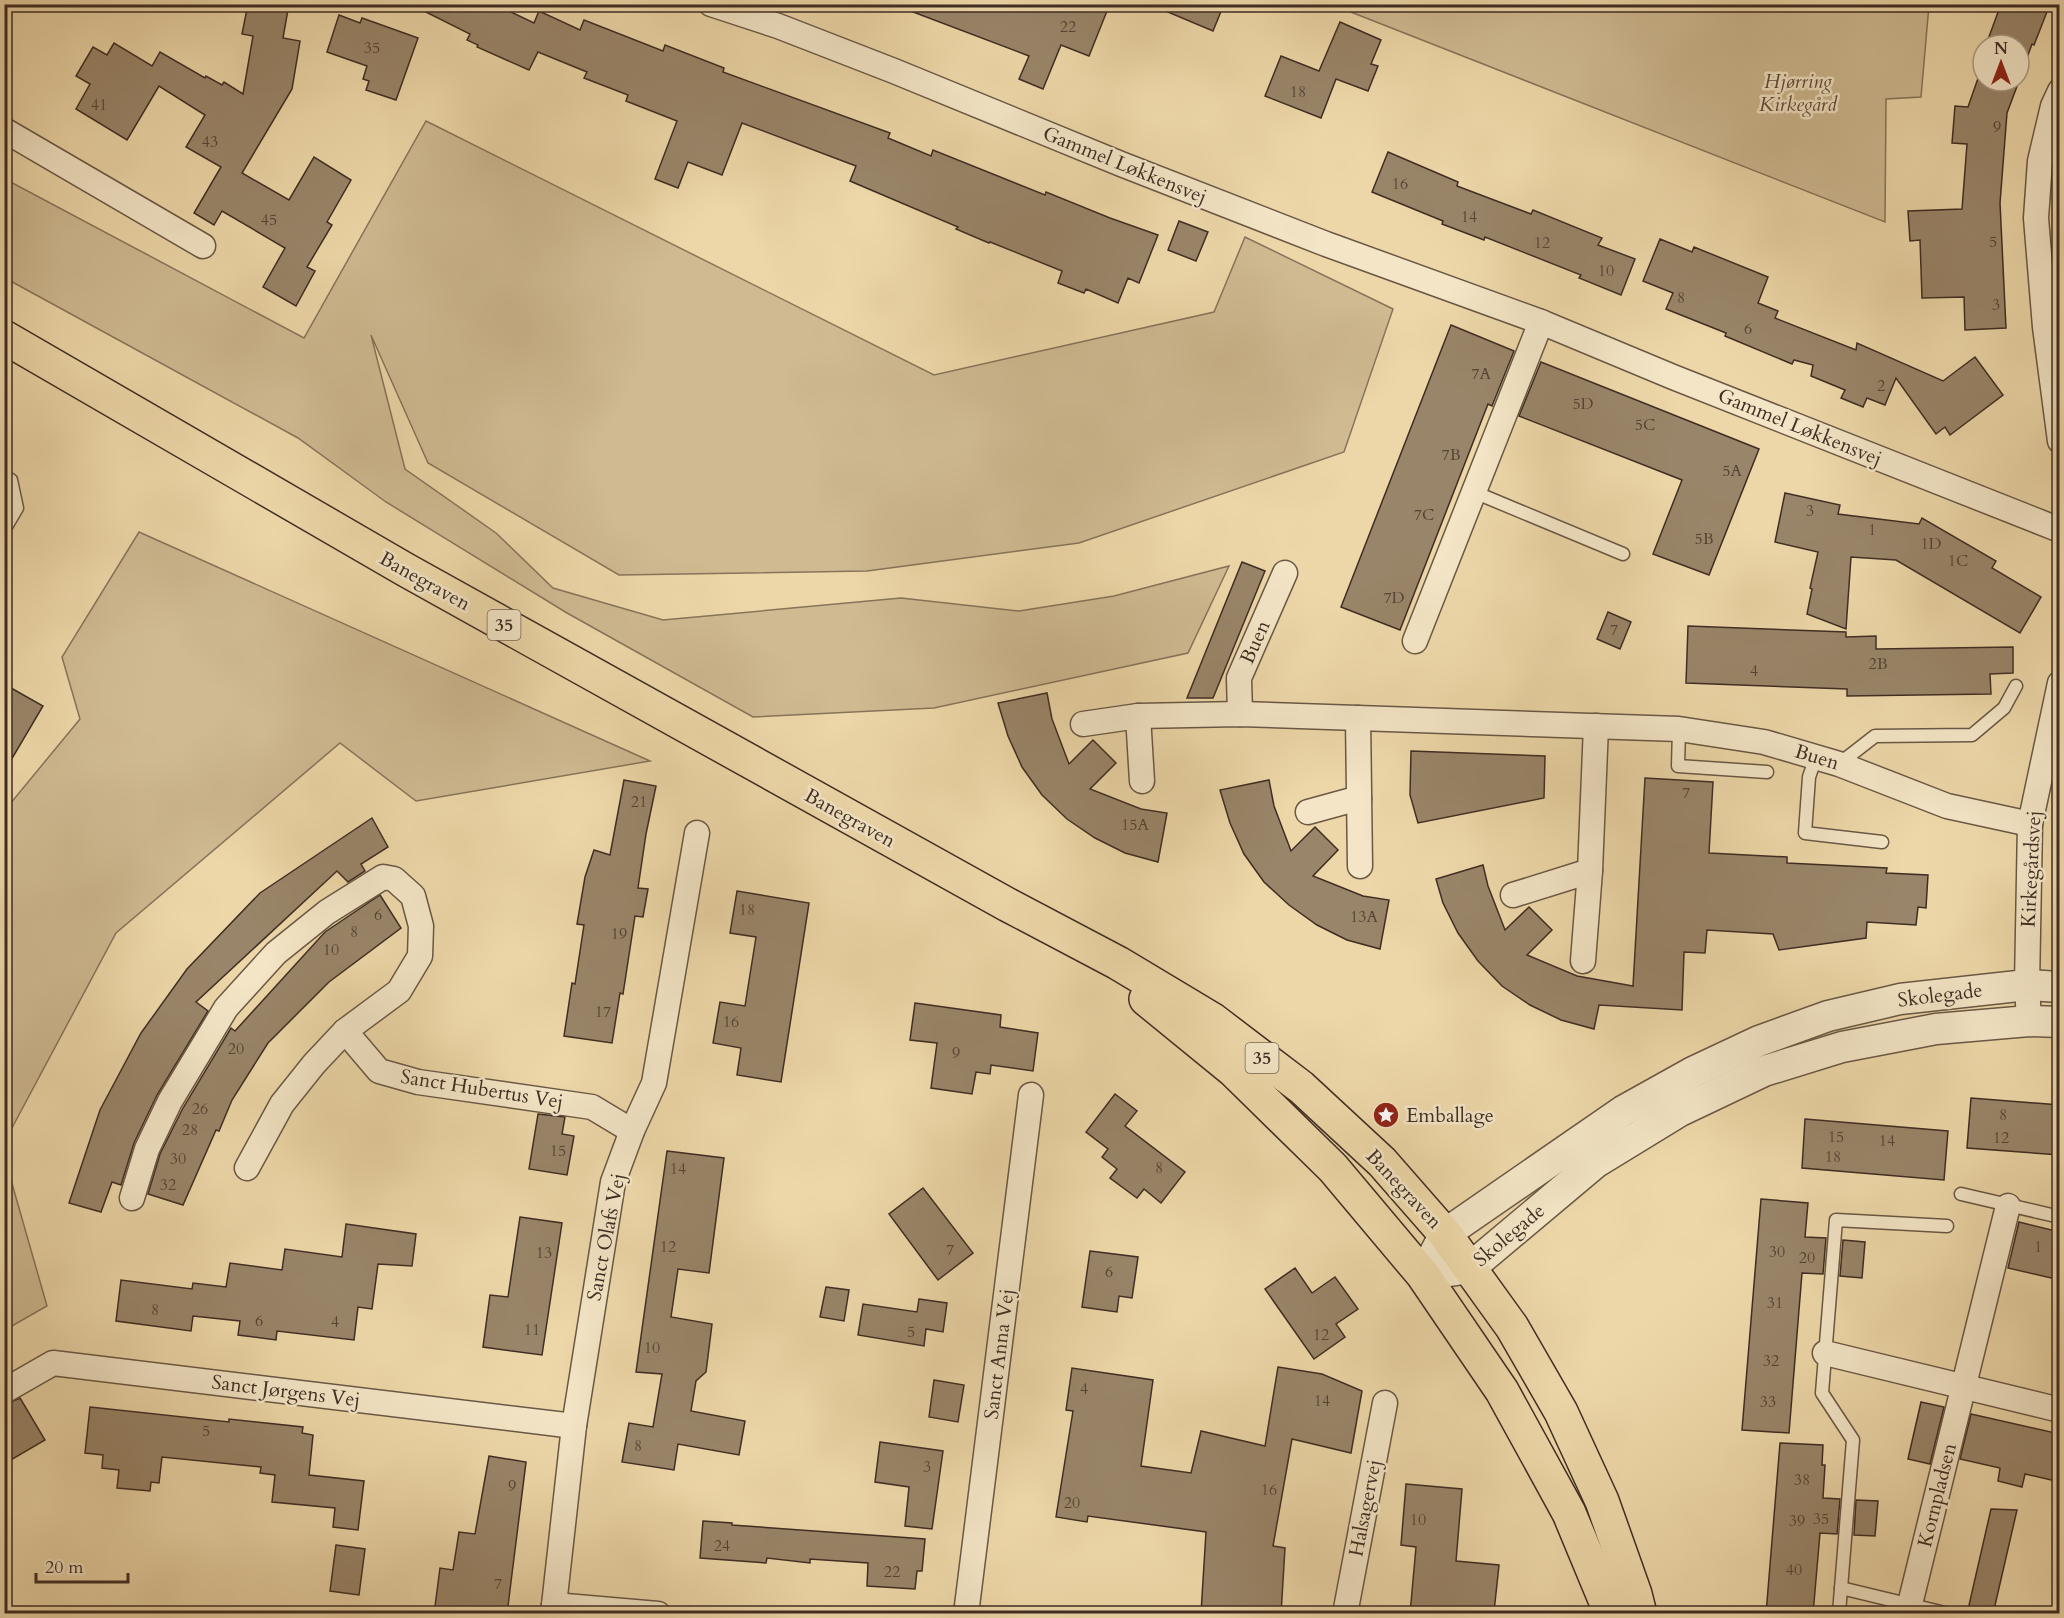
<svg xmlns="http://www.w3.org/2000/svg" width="2064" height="1618" viewBox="0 0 2064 1618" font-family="Cardo,serif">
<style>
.green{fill:#cfba92;stroke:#87745b;stroke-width:1.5}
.building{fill:#998569;stroke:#3f2d24;stroke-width:1.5}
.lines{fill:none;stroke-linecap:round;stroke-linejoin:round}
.service-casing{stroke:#6a5845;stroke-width:15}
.minor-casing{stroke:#6a5845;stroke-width:27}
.tertiary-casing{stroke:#6a5845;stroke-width:33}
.primary-casing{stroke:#3f2d24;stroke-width:36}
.service{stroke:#f3e5c6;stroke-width:12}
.minor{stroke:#f3e5c6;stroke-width:24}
.tertiary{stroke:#f3e5c6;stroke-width:30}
.primary{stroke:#edd7a8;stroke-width:33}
.labels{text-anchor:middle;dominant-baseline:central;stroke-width:5;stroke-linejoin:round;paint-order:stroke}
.number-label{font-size:16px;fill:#564335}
.shield{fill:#f3e5c6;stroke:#756455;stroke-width:1.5}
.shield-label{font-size:18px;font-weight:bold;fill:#3f2d24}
.park-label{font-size:20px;font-style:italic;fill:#5c493a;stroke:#f3e5c6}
.street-label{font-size:20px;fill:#3f2d24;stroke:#f3e5c6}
.poi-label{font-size:20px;fill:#3f2d24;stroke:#f3e5c6;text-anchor:start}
</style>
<rect width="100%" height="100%" fill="#edd7a8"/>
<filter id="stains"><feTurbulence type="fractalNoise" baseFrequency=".00333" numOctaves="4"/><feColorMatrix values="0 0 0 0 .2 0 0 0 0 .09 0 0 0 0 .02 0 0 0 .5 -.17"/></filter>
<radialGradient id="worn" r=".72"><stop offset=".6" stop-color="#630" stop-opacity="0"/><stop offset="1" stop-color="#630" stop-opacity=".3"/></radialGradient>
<!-- green -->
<g class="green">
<polygon points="1333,5 1929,5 1921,97 1886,99 1885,222"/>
<polygon points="426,121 934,375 1214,312 1245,237 1393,309 1344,452 1079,543 867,571 619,575 428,463 371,335 405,469 496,533 553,588 663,620 901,598 1019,611 1114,596 1229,566 1188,653 934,708 753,717 567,613 386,502 298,438 5,278 5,179 304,338"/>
<polygon points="139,532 650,761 416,801 340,743 116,933 5,1141 5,810 80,719 62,657"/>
<polygon points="5,1159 47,1306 5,1330 4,1330"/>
</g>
<!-- building -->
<g class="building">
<polygon points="248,4 289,4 283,38 300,41 292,89 242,173 289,200 314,157 351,180 327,222 332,225 307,267 315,271 296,306 263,287 285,248 222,211 214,225 194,213 221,167 186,147 205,115 159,86 127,140 76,109 90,84 76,76 93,47 107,55 114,43 152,66 160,52 205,78 206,76 222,85 224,82 243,94 253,36 242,34"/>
<polygon points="410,4 494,4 534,23 539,11 580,30 584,20 663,51 665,45 724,68 723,72 890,133 888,138 931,156 933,150 1045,195 1046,192 1110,218 1158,235 1139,283 1128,278 1118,303 1086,289 1084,293 1058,283 1062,271 990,242 989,243 956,229 958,227 850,181 856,166 742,123 722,175 688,162 678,188 655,179 677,121 626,101 628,95 584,78 587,72 538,52 529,70 477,47 478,45 467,40 470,34"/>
<polygon points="901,4 1089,4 1107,11 1089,56 1061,45 1043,89 1019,79 1029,56 900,7"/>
<polygon points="1149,4 1224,4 1213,31"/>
<polygon points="2001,4 2050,4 2034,45 2032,44 2019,80 2019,45 1986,45"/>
<polygon points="339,15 360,23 362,18 418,38 396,100 366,90 369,81 363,79 367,66 327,52"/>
<polygon points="1340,22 1381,40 1371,64 1378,66 1368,91 1336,79 1321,118 1265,96 1281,56 1319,71"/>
<polygon points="1983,64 1983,81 2019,81 2007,113 2000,203 2006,328 1965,330 1964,297 1922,298 1920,240 1910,241 1908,211 1962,209 1967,144 1952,143 1955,106 1968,107"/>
<polygon points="1388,152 1458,182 1457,186 1531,214 1533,210 1602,238 1598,245 1635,259 1621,295 1579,278 1581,275 1485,237 1484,240 1442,224 1443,221 1372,192"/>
<polygon points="1179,221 1208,232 1196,261 1168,250"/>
<polygon points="1660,239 1692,252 1694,247 1768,277 1758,303 1778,311 1775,318 1856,350 1857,343 1943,381 1975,357 2003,395 1950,435 1945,427 1936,434 1896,378 1885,405 1867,398 1863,407 1841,398 1845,390 1811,376 1813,365 1794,360 1792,364 1725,336 1726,333 1666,309 1673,293 1643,281"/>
<polygon points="1451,325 1514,351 1492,406 1488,404 1400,630 1341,607"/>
<polygon points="1541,362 1759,449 1709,575 1653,554 1682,480 1519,416"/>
<polygon points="1785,493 1840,505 1838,514 1919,524 1922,518 1996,561 1992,568 2041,597 2020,633 1896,560 1851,557 1846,629 1807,614 1812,589 1810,588 1818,552 1775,542"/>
<polygon points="1242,562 1265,571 1213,698 1187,698"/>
<polygon points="1608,612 1631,622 1620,649 1597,639"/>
<polygon points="1688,626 1846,632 1846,637 1876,636 1876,649 2013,647 2013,673 1990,674 1991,694 1847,696 1847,689 1686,683"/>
<polygon points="4,684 43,706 4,772"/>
<polygon points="1047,693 1052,719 1069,764 1093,740 1116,763 1090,789 1141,809 1167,813 1158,862 1125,853 1095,838 1067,819 1042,795 1022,767 1008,736 998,703"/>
<polygon points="1411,751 1545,756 1544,798 1418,823 1410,795"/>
<polygon points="1645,778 1713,782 1709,853 1787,857 1787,863 1887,868 1886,873 1928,875 1926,908 1918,907 1916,925 1867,922 1866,938 1779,950 1773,934 1707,930 1705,953 1684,952 1682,1010 1599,1005 1594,1029 1561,1020 1530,1005 1502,986 1478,961 1458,933 1443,903 1436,879 1483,865 1488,886 1505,930 1529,907 1552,930 1527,955 1577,976 1633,986"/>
<polygon points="624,780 656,786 646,834 638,888 648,889 643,917 635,916 623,994 620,993 612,1043 564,1036 572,983 575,984 584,925 577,924 585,877 594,850 610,855"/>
<polygon points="1269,780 1274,806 1291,851 1315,827 1338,850 1313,876 1363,896 1389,900 1380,949 1347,940 1317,925 1289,905 1264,882 1244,854 1230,823 1220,790"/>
<polygon points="372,818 388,847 361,864 365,871 348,882 337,871 196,1002 208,1011 157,1095 134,1143 121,1185 112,1182 101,1212 69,1203 100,1110 141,1033 187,969 260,893"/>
<polygon points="737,891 809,903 781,1082 737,1075 741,1048 713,1043 720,1002 745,1006 756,937 730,933"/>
<polygon points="380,895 401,928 329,982 268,1043 232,1100 219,1131 216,1130 183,1205 148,1194 160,1154 183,1108 231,1028 235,1031 325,932"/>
<polygon points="915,1003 1001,1015 1000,1027 1038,1033 1033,1071 991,1065 990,1074 976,1072 972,1094 931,1088 937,1043 910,1040"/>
<polygon points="1115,1094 1137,1111 1125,1126 1185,1172 1161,1203 1144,1189 1137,1198 1110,1178 1117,1169 1102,1157 1108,1149 1086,1132"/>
<polygon points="1971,1098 2060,1105 2060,1155 1967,1148"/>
<polygon points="538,1114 565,1117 562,1134 574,1136 567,1175 529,1169"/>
<polygon points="1805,1119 1948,1131 1944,1180 1802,1168"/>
<polygon points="667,1151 724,1158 709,1273 678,1269 671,1317 712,1324 706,1372 696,1381 691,1411 745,1421 739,1455 678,1444 674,1470 622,1462 629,1423 653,1427 662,1374 636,1372"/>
<polygon points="923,1188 973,1253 938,1280 889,1214"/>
<polygon points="1761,1199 1808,1203 1805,1237 1826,1238 1823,1274 1802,1273 1789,1433 1742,1430"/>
<polygon points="520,1217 562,1223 542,1355 483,1347 490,1295 508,1297"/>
<polygon points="2019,1222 2060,1232 2060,1280 2008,1268"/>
<polygon points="346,1224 416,1234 412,1266 378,1264 372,1309 358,1307 354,1340 277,1331 276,1340 238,1335 240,1321 193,1316 191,1331 116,1321 121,1280 192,1289 193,1283 226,1287 230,1263 282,1270 285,1249 342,1257"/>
<polygon points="1843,1240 1865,1242 1862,1278 1840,1276"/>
<polygon points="1090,1251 1138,1257 1132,1298 1119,1296 1117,1312 1082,1307"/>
<polygon points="1295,1268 1312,1293 1335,1277 1358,1309 1336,1324 1345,1337 1314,1359 1265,1289"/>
<polygon points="826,1287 849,1290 844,1321 820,1317"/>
<polygon points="919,1299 947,1303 943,1332 926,1329 924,1346 858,1335 863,1304 917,1312"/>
<polygon points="1278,1367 1322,1374 1362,1391 1351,1453 1292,1439 1273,1546 1285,1548 1281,1614 1201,1613 1206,1532 1088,1516 1087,1522 1056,1517 1073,1411 1066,1410 1072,1368 1153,1380 1141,1466 1191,1473 1201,1431 1265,1446"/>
<polygon points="934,1380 964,1385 958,1422 929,1417"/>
<polygon points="20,1398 45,1440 4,1464 4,1405"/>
<polygon points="1921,1402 1944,1407 1930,1464 1908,1459"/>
<polygon points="90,1407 229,1422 229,1419 303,1427 302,1433 313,1435 309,1475 364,1481 358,1530 333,1527 335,1508 272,1502 275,1475 260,1473 261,1467 162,1457 159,1483 151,1482 150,1491 117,1488 119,1470 102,1468 103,1455 85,1453"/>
<polygon points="1971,1414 2060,1434 2060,1482 2025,1474 2022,1487 1998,1481 2000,1468 1960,1459"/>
<polygon points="880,1442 943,1451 932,1529 905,1526 909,1487 875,1482"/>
<polygon points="1780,1443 1823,1445 1822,1465 1825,1465 1823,1498 1840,1499 1837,1534 1820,1533 1813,1614 1766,1614"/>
<polygon points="489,1456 526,1462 507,1614 434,1614 440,1568 453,1570 459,1532 475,1534"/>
<polygon points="1406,1484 1462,1489 1456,1561 1499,1565 1494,1612 1487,1611 1487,1614 1410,1614 1416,1547 1401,1545"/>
<polygon points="1856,1500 1878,1501 1875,1536 1854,1535"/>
<polygon points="1991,1509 2017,1510 1993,1614 1967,1614"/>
<polygon points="703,1521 732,1523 732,1525 925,1539 922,1571 917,1571 915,1589 867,1586 868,1563 810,1559 810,1563 767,1558 766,1563 700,1558"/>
<polygon points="336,1545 365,1549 359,1595 330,1591"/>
</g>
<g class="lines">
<!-- service casing -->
<g class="service-casing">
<g id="service">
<polyline points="4,476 11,480 17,508 4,530"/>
<polyline points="1474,492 1623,554"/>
<polyline points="1679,729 1678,766 1767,772"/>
<polyline points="1816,757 1809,777 1805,833 1882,842"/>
<polyline points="1839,764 1875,736 1972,735 2004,708 2016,686"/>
<polyline points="1961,1194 2060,1217"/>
<polyline points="1841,1588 1949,1614"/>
<polyline points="1839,1613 1853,1440 1822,1393 1836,1220 1947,1226"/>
</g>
</g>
<!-- minor casing -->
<g class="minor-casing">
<g id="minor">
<polyline points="711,4 778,26 894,71 1121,164 1326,244 1541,322 1673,377 2060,530"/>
<polyline points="2060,91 2053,106 2040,161 2036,218 2045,327 2060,441"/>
<polyline points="4,130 203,246"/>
<polyline points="1415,641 1541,322"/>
<polyline points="1240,714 1239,678 1285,573"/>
<polyline points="1138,716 1142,781"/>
<polyline points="1358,718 1360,866"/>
<polyline points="1083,724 1138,716 1240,714 1679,729 1764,742 1839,764 1947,806 2030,824"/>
<polyline points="1308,812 1359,798"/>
<polyline points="1513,895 1590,871"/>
<polyline points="1583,961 1590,871 1596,726"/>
<polyline points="2029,1021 2027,985 2030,824 2060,683"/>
<polyline points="345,1031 379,1071 418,1082 592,1107 632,1131"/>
<polyline points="132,1198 147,1149 170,1101 226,1008 276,953 327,912 383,877 394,879 413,896 421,926 420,956 399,991 345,1031 314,1064 282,1104 247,1168"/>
<polyline points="1825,1353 2060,1410"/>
<polyline points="4,1391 53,1363 574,1426"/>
<polyline points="1910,1604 2008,1206"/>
<polyline points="554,1605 658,1614"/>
<polyline points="553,1614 574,1426 613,1182 632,1131 654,1083 697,833"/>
<polyline points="966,1614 1031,1095"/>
<polyline points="1345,1614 1385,1403"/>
</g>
</g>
<!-- tertiary casing -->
<g class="tertiary-casing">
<g id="tertiary">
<polyline points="1423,1275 1445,1234 1623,1111 1693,1072 1759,1041 1828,1016 1900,999 2027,985 2060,987"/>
<polyline points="1423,1275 1470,1268 1595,1163 1680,1111 1764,1071 1842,1047 1936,1029 2029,1021 2060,1022"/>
</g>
</g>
<!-- primary casing -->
<g class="primary-casing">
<g id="primary">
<polyline points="4,337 406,570 1008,905 1118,963 1213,1020 1301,1087 1382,1162 1445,1234 1512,1327 1561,1412 1602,1501 1635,1594 1640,1614"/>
<polyline points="1146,999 1233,1070 1333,1168 1423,1275 1502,1391 1569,1513 1611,1614"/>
</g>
</g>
<!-- service -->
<use href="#service" class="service"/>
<!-- minor -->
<use href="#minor" class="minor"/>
<!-- tertiary -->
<use href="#tertiary" class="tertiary"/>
<!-- primary -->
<use href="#primary" class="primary"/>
</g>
<!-- icons -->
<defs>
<g id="sight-disc" transform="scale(1.35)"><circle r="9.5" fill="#8f2418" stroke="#f3e5c6"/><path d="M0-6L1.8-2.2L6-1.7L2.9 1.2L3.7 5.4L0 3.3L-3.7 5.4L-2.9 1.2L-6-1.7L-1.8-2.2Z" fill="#fff"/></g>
</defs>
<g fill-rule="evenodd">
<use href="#sight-disc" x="1386" y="1115"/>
</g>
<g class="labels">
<!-- number labels -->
<g class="number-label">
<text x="1068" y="27">22</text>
<text x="372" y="48">35</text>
<text x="1298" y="92">18</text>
<text x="99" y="105">41</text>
<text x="1997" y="127">9</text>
<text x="210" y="142">43</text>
<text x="1400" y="184">16</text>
<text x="1469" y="217">14</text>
<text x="269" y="220">45</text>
<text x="1993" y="242">5</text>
<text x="1542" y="243">12</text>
<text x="1606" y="271">10</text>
<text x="1681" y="298">8</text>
<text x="1996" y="305">3</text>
<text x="1748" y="329">6</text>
<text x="1481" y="374">7A</text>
<text x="1881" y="386">2</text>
<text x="1583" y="404">5D</text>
<text x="1645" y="425">5C</text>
<text x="1451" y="455">7B</text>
<text x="1732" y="471">5A</text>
<text x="1810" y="511">3</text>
<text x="1424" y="515">7C</text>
<text x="1872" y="530">1</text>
<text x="1704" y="539">5B</text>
<text x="1931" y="544">1D</text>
<text x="1958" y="561">1C</text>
<text x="1394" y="598">7D</text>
<text x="1614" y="630">7</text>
<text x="1878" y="664">2B</text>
<text x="1754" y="671">4</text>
<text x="1686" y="793">7</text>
<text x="639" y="802">21</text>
<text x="1135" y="825">15A</text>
<text x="747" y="910">18</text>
<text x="378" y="915">6</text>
<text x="1364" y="917">13A</text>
<text x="354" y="932">8</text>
<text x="619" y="934">19</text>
<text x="331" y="950">10</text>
<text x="603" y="1012">17</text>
<text x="731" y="1022">16</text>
<text x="236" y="1049">20</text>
<text x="956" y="1053">9</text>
<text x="200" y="1109">26</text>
<text x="2003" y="1115">8</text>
<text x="190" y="1130">28</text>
<text x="1836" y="1137">15</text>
<text x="2001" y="1138">12</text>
<text x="1887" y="1141">14</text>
<text x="558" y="1151">15</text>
<text x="1833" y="1157">18</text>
<text x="178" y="1159">30</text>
<text x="1159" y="1168">8</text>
<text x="678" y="1169">14</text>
<text x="168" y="1185">32</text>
<text x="668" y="1247">12</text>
<text x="2038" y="1247">1</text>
<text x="950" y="1250">7</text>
<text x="1777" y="1252">30</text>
<text x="544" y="1253">13</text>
<text x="1807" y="1258">20</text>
<text x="1109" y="1272">6</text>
<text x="1775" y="1303">31</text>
<text x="155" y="1310">8</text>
<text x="259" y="1321">6</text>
<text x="335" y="1322">4</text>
<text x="532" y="1330">11</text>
<text x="911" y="1332">5</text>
<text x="1321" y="1335">12</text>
<text x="652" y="1348">10</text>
<text x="1771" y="1361">32</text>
<text x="1084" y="1389">4</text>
<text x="1322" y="1401">14</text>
<text x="1768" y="1402">33</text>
<text x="206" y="1431">5</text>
<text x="638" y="1446">8</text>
<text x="927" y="1467">3</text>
<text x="1802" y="1480">38</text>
<text x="512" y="1486">9</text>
<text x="1269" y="1490">16</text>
<text x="1072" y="1503">20</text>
<text x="1821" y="1519">35</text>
<text x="1418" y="1520">10</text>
<text x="1797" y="1521">39</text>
<text x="722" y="1546">24</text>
<text x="1794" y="1570">40</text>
<text x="892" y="1572">22</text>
<text x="498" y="1584">7</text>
</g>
<!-- shield labels -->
<g class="shield">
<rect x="487.5" y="610" width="33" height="30" rx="4.5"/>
<rect x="1245.5" y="1043" width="33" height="30" rx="4.5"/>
</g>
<g class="shield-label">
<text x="504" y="625">35</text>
<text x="1262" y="1058">35</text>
</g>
<!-- park labels -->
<g class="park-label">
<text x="1798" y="81">Hjørring<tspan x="1798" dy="23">Kirkegård</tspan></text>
</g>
<!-- street labels -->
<g class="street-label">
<text transform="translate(1125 165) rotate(22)">Gammel Løkkensvej</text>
<text transform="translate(1800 427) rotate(22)">Gammel Løkkensvej</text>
<text transform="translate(425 581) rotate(29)">Banegraven</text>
<text transform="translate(1255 642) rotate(-66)">Buen</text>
<text transform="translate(1817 757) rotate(17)">Buen</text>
<text transform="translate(850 818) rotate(29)">Banegraven</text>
<text transform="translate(2031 869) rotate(-87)">Kirkegårdsvej</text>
<text transform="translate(1940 995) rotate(-7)">Skolegade</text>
<text transform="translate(482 1089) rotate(9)">Sanct Hubertus Vej</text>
<text transform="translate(1404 1189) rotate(47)">Banegraven</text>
<text transform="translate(1509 1235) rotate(-40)">Skolegade</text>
<text transform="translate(606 1237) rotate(-79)">Sanct Olafs Vej</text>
<text transform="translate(999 1354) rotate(-83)">Sanct Anna Vej</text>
<text transform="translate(286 1391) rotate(7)">Sanct Jørgens Vej</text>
<text transform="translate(1937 1495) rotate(-76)">Kornpladsen</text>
<text transform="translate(1365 1508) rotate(-79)">Halsagervej</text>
</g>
<!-- poi labels -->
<g class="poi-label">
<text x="1406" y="1115">Emballage</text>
</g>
</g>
<!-- margin -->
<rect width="2064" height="1618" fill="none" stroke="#edd7a8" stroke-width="24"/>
<rect x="6" y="6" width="2052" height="1606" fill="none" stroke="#3f2d24" stroke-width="3"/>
<rect x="12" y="12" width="2040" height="1594" fill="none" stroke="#3f2d24" stroke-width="1.5"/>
<!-- north arrow -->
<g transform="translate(2001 63)"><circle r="28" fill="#f3e5c6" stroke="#ab9b85" stroke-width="1.5"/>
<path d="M0-4.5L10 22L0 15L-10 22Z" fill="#8f2418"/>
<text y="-9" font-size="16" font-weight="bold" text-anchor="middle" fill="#3f2d24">N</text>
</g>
<!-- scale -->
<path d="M36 1573v9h92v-9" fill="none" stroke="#3f2d24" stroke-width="3"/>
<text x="45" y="1573" font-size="18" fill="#3f2d24" stroke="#f3e5c6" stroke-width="4.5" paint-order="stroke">20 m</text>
<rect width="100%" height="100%" filter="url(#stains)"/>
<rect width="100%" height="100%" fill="url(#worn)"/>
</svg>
